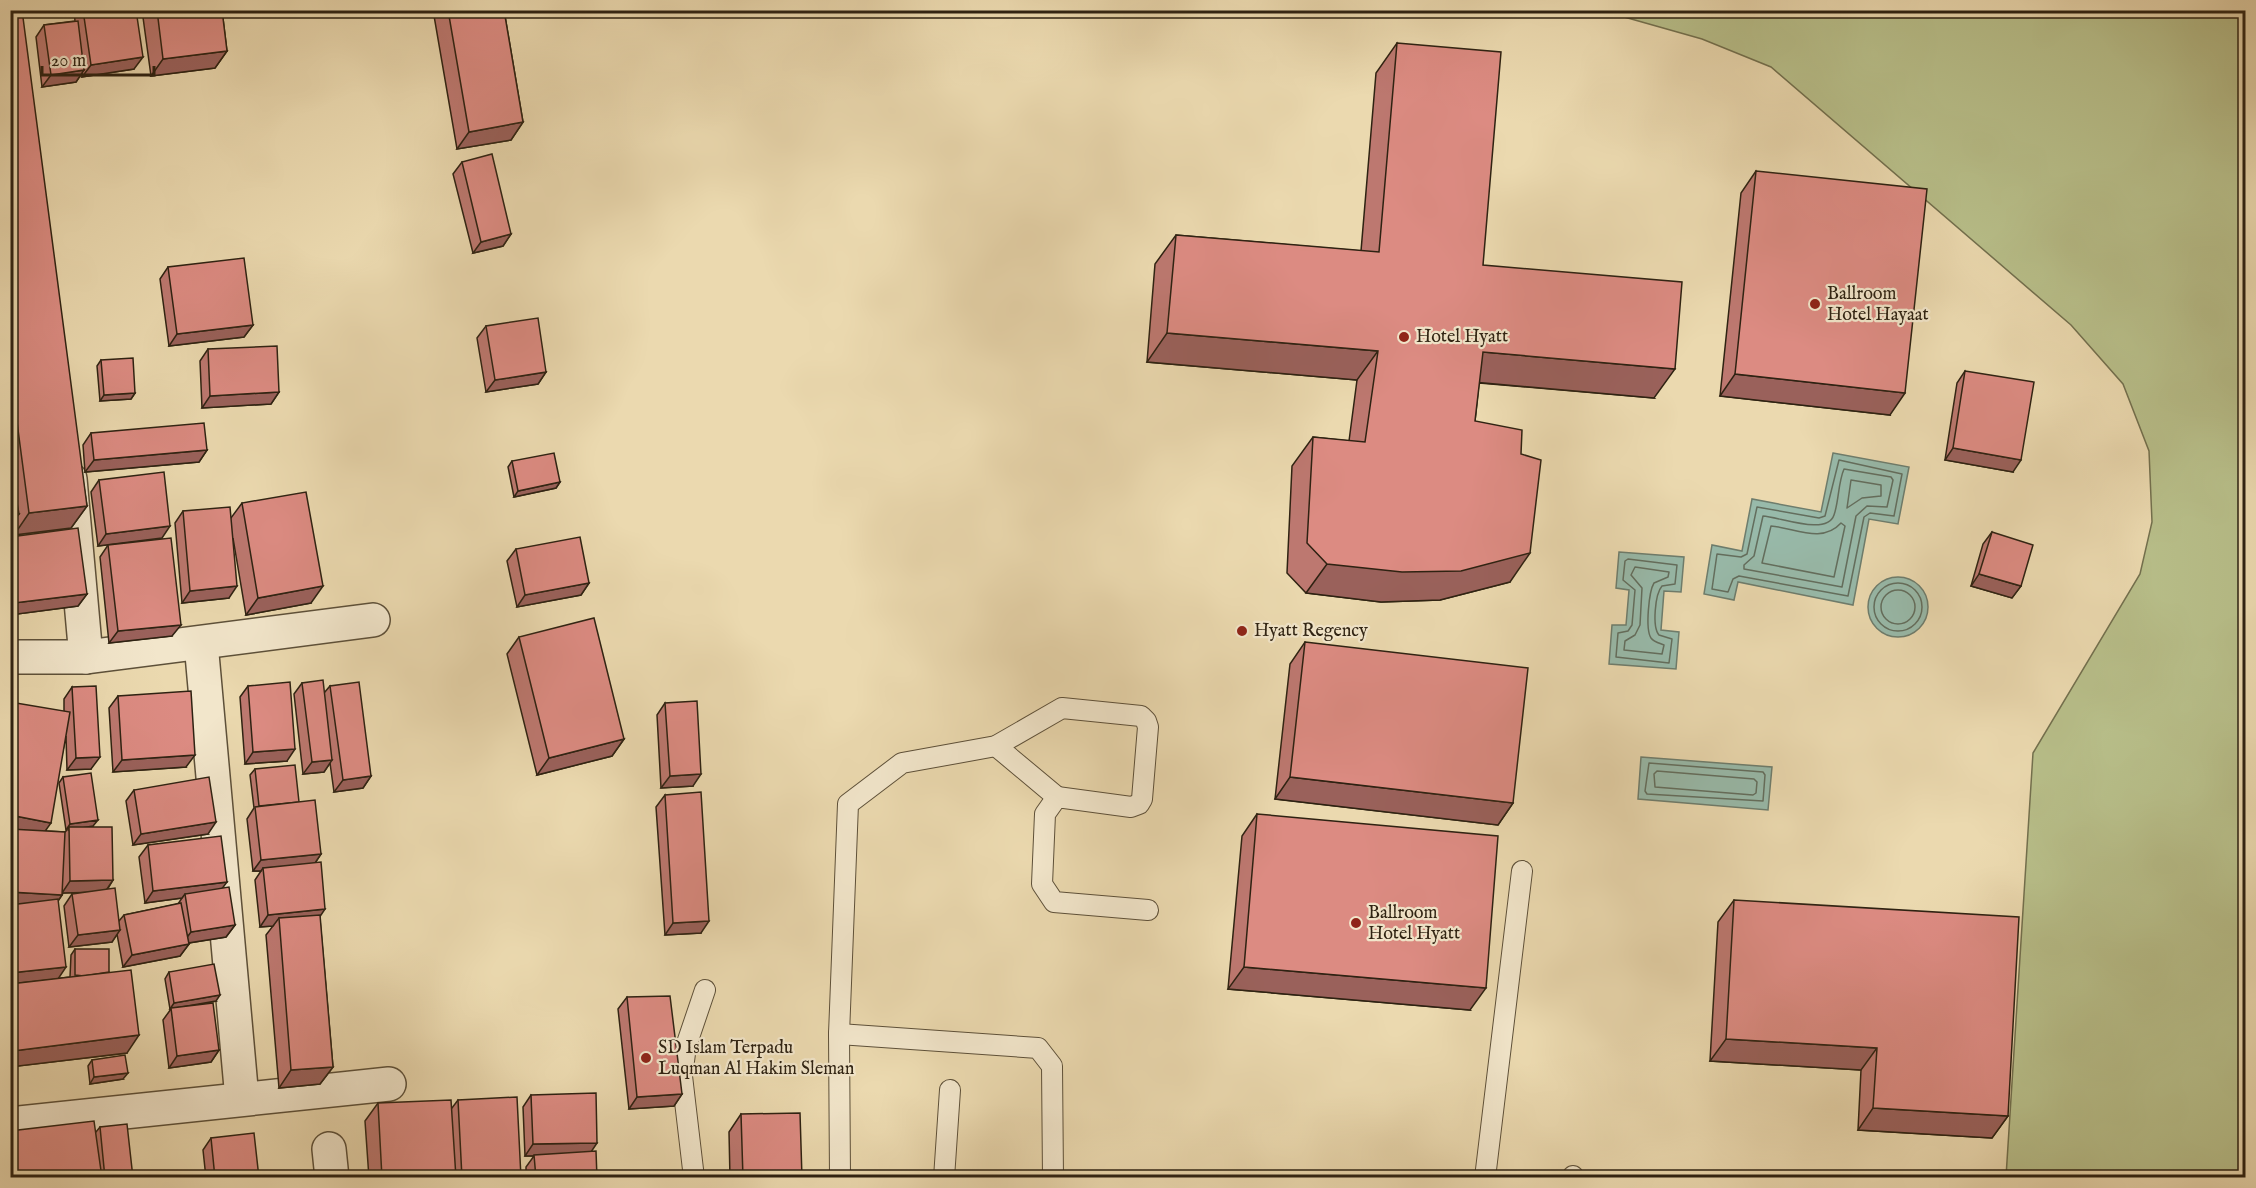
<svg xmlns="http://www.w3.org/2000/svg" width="2256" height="1188" viewBox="0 0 2256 1188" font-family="'IM FELL English',serif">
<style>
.green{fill:#b8bf8a;stroke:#73704e;stroke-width:1.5}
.water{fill:#98baaa;stroke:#6e7d6d;stroke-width:1.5}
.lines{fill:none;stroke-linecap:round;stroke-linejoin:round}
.shore{stroke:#636e5e;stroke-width:1.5}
.lane-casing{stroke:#5d5039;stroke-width:22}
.street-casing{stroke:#5d5039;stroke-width:36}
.lane{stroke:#f2e6cb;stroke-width:20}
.street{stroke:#f2e6cb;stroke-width:33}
.wall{fill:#bd7870;stroke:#2e2212;stroke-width:1.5}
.shaded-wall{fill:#9a615b;stroke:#2e2212;stroke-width:1.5}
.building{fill:#dc8b82;stroke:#2e2212;stroke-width:1.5}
.poi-dot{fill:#8f2418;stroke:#f2e6cb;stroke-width:2}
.labels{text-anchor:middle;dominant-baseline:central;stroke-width:4.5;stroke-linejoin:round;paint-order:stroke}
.poi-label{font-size:18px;fill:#2e2212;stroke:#f2e6cb;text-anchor:start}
</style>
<rect width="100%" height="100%" fill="#ebd9af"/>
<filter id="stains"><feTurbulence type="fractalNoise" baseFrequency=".00333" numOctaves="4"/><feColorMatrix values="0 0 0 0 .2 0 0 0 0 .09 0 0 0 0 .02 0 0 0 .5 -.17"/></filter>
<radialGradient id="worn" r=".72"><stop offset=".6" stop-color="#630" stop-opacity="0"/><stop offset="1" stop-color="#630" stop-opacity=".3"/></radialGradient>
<!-- green -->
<polygon class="green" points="1603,11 2245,11 2245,1177 2006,1177 2033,753 2140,574 2152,522 2149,451 2123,384 2071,325 1771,67 1702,39"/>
<!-- water -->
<g class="water">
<polygon points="1833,453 1909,467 1898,524 1869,519 1853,605 1738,582 1734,600 1704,594 1712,545 1742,551 1752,499 1821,512"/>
<polygon points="1619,552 1684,557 1681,592 1664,591 1661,630 1679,632 1676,669 1609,664 1612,625 1626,625 1629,590 1616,588"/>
<circle cx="1898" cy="607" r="30"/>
<polygon points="1641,757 1772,767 1768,810 1638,799"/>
</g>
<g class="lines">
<!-- shore -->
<g class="shore">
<polygon points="1839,460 1902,474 1894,516 1870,513 1864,517 1848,596 1739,576 1733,579 1728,592 1712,589 1717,554 1741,557 1747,554 1757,507 1819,518 1825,516"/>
<path d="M1844,469l47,8 2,3 -6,27 -20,-1 -11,10 -14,71 -98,-18v-4l10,-9 9,-40c17,1 64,20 71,-1 5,-14 4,-32 10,-46z"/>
<polygon points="1851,480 1881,485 1881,496 1862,498 1847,508"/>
<path d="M1841,523l4,3 -11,51 -72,-14 9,-37c24,2 51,18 70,-3z"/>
<path d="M1628,559l49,6 -2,19 -13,2c-7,8 -10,41 -3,49l13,4 -3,24 -53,-6 2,-24 10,-2 4,-6 3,-35 -12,-10 2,-19z"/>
<path d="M1635,567l34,5 -1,5 -14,6c-5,8 -9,46 -3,55 3,4 8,5 13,7l-2,9 -38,-4 1,-9 10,-6 5,-10 2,-37 -11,-13z"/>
<circle cx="1898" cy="607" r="24"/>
<circle cx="1898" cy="607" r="17"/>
<polygon points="1649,763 1763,772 1765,775 1763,801 1647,794 1645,791"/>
<polygon points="1657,771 1754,779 1757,782 1756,793 1753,795 1655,787 1654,774"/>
</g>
<!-- lane casing -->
<g class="lane-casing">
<g id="lane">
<polyline points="996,746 1057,797"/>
<polyline points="839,1034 1038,1048 1052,1066 1053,1178"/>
<polyline points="694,1178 682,1076 686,1046 705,990"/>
<polyline points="840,1178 839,1034 848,804 902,763 996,746 1062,708 1141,716 1146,721 1148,727 1142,799 1139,804 1131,807 1057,797 1045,814 1042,884 1054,902 1148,910"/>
<polyline points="944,1178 950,1090"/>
<polyline points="1485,1178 1522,871"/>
<polyline points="1573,1178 1573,1176"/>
</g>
</g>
<!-- street casing -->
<g class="street-casing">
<g id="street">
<polyline points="70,479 86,657"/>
<polyline points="201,643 242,1099"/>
<polyline points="10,657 86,657 373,620"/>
<polyline points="10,1124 389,1084"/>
<polyline points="329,1149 332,1178"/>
</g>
</g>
<!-- lane -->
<use href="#lane" class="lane"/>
<!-- street -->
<use href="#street" class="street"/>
</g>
<!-- wall -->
<g class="wall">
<polygon points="10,10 87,506 71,528 14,535 12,523 10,526"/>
<polygon points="74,10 136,10 134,69 82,77 82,73 76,82 42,87 36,37 44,25 75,21"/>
<polygon points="142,10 222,10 227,51 215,68 151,76"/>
<polygon points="433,10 504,10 523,122 511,140 457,149"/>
<polygon points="1397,43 1483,265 1654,398 1479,383 1475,421 1510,582 1440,600 1381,602 1306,593 1287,573 1292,466 1313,437 1349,441 1357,380 1147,362 1155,264 1176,235 1361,251 1376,73"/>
<polygon points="462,162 511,234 503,246 473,253 453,174"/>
<polygon points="1756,171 1890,415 1720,396 1741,193"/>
<polygon points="168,267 253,325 244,337 169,346 160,279"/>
<polygon points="486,326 546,372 538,384 486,392 477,338"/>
<polygon points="208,349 279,392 271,404 202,408 200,361"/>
<polygon points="101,360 135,393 131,399 100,401 97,366"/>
<polygon points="1965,371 2013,472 1945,460 1957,383"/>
<polygon points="91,433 207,450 199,462 85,472 83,445"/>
<polygon points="512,461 560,482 556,488 514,497 508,467"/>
<polygon points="99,480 162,538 98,546 91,492"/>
<polygon points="242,503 311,603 246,615 233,538 229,598 182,603 175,523 183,511 231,518"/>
<polygon points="1992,532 2021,586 2012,598 1971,586 1983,544"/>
<polygon points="10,537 87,594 78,606 10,615"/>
<polygon points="108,545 172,636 109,643 100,557"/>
<polygon points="516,549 589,583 581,595 517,607 507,561"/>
<polygon points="519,637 624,739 612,756 537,775 507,654"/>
<polygon points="1305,642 1513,803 1498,825 1275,799 1290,664"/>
<polygon points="302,683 324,693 330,686 371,776 363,788 334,792 330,763 324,772 303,774 294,694"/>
<polygon points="248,686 287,761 245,764 240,697"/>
<polygon points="72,687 91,769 67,770 66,736 46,831 65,832 67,830 66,830 59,783 63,777 93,826 86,827 113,880 107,890 119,921 124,915 178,904 182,898 145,903 139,857 148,845 223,888 235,925 226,937 189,943 189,944 180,956 123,967 117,934 112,942 69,947 64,906 72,894 87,892 63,893 62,895 58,901 58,979 10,984 10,905 64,711 64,699"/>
<polygon points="118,696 186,767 113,772 109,708"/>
<polygon points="665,703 693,786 661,788 657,715"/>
<polygon points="255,769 299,802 321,854 315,863 333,1067 320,1084 279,1088 266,935 273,926 260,927 255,880 261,871 253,871 247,819 254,808 250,775"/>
<polygon points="134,790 208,834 133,845 126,801"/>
<polygon points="665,795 701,933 665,935 656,807"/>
<polygon points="1257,814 1470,1010 1228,989 1242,836"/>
<polygon points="1734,900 2008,1116 1992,1138 1858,1130 1861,1070 1710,1061 1718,922"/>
<polygon points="75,949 109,972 127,1053 10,1067 10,984 70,977 71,955"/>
<polygon points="169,972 216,1001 184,1007 219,1050 211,1062 169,1068 163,1020 171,1009 170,1009 165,979"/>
<polygon points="627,997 682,1094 674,1106 629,1109 618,1009"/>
<polygon points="92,1060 123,1079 90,1084 88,1066"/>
<polygon points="531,1095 591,1151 597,1178 526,1178 526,1167 534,1156 525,1156 523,1107"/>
<polygon points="458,1100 521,1178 369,1178 365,1121 378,1103 452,1108"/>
<polygon points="741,1114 802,1178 730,1178 729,1132"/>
<polygon points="100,1127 133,1178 10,1178 96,1132"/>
<polygon points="211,1138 259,1178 206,1178 203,1150"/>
</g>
<!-- shaded-wall -->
<g class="shaded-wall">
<polygon points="227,51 215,68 151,76 163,59"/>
<polygon points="143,57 134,69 82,77 91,65"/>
<polygon points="84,70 76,82 42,87 51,75"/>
<polygon points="523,122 511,140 457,149 469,132"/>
<polygon points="511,234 503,246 473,253 481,242"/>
<polygon points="253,325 244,337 169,346 177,334"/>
<polygon points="1167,333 1378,351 1357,380 1147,362"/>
<polygon points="1483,352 1675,369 1654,398 1462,381"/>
<polygon points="546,372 538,384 486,392 495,380"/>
<polygon points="1735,374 1905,393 1890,415 1720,396"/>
<polygon points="279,392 271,404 202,408 210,396"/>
<polygon points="135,393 131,399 100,401 104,395"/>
<polygon points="1953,448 2021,460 2013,472 1945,460"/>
<polygon points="207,450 199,462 85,472 94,460"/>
<polygon points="560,482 556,488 514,497 518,491"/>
<polygon points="87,506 71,528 14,535 29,513"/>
<polygon points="19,514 10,526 10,515"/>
<polygon points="170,526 162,538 98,546 106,534"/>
<polygon points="1530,553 1510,582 1440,600 1381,602 1306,593 1327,564"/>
<polygon points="1979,574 2021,586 2012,598 1971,586"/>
<polygon points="589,583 581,595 517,607 525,595"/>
<polygon points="237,586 229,598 182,603 190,591"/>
<polygon points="323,586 311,603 246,615 258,598"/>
<polygon points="87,594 78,606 10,615 10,609 14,603"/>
<polygon points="181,625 172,636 109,643 118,631"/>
<polygon points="624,739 612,756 537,775 549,758"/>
<polygon points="295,749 287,761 245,764 253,752"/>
<polygon points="195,755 186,767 113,772 122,760"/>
<polygon points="100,757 91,769 67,770 76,758"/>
<polygon points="332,760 324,772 303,774 312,762"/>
<polygon points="701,774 693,786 661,788 670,776"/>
<polygon points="371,776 363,788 334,792 343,780"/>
<polygon points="1290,777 1513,803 1498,825 1275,799"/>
<polygon points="10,815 51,823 43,834 10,829"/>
<polygon points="98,820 93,826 69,830 69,827 66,830 70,824"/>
<polygon points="216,822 208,834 133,845 141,834"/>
<polygon points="321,854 313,866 263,868 261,871 253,871 261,860"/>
<polygon points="113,880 105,892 62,893 70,881"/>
<polygon points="227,882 218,894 185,894 182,898 145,903 153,891"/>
<polygon points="10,892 62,895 54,907 10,905"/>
<polygon points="325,909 317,921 279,918 273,926 260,927 268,915"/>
<polygon points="709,921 701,933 665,935 673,923"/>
<polygon points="235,925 226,937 182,944 191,932"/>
<polygon points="120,930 112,942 69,947 78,935"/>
<polygon points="189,944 180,956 123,967 132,955"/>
<polygon points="66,967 58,979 10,984 10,973"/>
<polygon points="1244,967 1486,988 1470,1010 1228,989"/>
<polygon points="220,995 216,1001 170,1009 174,1003"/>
<polygon points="139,1035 127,1053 10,1067 10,1055 13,1051"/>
<polygon points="1726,1039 1877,1048 1861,1070 1710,1061"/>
<polygon points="219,1050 211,1062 169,1068 177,1056"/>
<polygon points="333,1067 320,1084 279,1088 291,1070"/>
<polygon points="128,1073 123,1079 90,1084 94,1077"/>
<polygon points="682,1094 674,1106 629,1109 637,1097"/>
<polygon points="1873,1108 2008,1116 1992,1138 1858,1130"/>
<polygon points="597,1143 589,1155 525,1156 533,1144"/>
</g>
<!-- building -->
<g class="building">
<polygon points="10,10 22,10 87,506 29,513 10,369"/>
<polygon points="83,10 136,10 143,57 91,65"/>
<polygon points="157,10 222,10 227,51 163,59"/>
<polygon points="448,10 504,10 523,122 469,132"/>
<polygon points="78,21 84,70 51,75 44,25"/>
<polygon points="1397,43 1501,52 1483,265 1682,282 1675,369 1483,352 1475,421 1522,430 1521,454 1541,460 1530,553 1461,571 1402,572 1327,564 1307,543 1313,437 1365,442 1378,351 1167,333 1176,235 1379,252"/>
<polygon points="492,154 511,234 481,242 462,162"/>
<polygon points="1756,171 1927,189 1905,393 1735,374"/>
<polygon points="244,258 253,325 177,334 168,267"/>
<polygon points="538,318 546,372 495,380 486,326"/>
<polygon points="277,346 279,392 210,396 208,349"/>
<polygon points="133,358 135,393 104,395 101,360"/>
<polygon points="1965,371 2034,382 2021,460 1953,448"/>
<polygon points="204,423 207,450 94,460 91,433"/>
<polygon points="554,453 560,482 518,491 512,461"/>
<polygon points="10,463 19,514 10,515"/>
<polygon points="164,472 170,526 106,534 99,480"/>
<polygon points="306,492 323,586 258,598 242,503"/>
<polygon points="230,507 237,586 190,591 183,511"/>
<polygon points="78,528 87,594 14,603 10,572 10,537"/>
<polygon points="1992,532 2033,545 2021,586 1979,574"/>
<polygon points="580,537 589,583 525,595 516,549"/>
<polygon points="171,538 181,625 118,631 108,545"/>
<polygon points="594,618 624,739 549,758 519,637"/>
<polygon points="1305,642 1528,668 1513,803 1290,777"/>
<polygon points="323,680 332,760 312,762 302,683"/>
<polygon points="290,682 295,749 253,752 248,686"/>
<polygon points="359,682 371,776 343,780 330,686"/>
<polygon points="96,686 100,757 76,758 72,687"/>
<polygon points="191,691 195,755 122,760 118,696"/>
<polygon points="697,701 701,774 670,776 665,703"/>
<polygon points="10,702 70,712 51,823 10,815"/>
<polygon points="295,765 299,802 259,806 255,769"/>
<polygon points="91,773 98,820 70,824 63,777"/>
<polygon points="209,777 216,822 141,834 134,790"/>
<polygon points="701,792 709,921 673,923 665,795"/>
<polygon points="315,800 321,854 261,860 255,807"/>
<polygon points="1257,814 1498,836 1486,988 1244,967"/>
<polygon points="69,827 112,827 113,880 70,881"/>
<polygon points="10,829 65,832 62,895 10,892"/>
<polygon points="221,836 227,882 153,891 148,845"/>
<polygon points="321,862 325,909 268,915 263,868"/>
<polygon points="229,887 235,925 191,932 185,894"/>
<polygon points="115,888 120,930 78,935 72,894"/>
<polygon points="58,899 66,967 10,973 10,905"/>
<polygon points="1734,900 2019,917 2008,1116 1873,1108 1877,1048 1726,1039"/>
<polygon points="181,903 189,944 132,955 124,915"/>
<polygon points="320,915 333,1067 291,1070 279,918"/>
<polygon points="75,949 109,949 109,972 84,976 75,975"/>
<polygon points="214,964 220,995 174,1003 169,972"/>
<polygon points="131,970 139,1035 13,1051 10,1032 10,984"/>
<polygon points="670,996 682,1094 637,1097 627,997"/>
<polygon points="213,1003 219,1050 177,1056 171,1008"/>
<polygon points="125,1055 128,1073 94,1077 92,1060"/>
<polygon points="596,1093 597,1143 533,1144 531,1095"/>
<polygon points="517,1097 521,1178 462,1178 458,1100"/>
<polygon points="451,1100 456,1178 382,1178 378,1103"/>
<polygon points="800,1113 802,1178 743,1178 741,1114"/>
<polygon points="94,1121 102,1178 10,1178 10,1131"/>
<polygon points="127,1124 133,1178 105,1178 100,1127"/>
<polygon points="254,1133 259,1178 215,1178 211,1138"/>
<polygon points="596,1151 597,1178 536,1178 534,1155"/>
</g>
<!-- markers -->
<g class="poi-dot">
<circle cx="1815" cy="304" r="6"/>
<circle cx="1404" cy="337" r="6"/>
<circle cx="1242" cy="631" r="6"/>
<circle cx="1356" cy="923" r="6"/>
<circle cx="646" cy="1058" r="6"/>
</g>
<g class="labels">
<!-- poi labels -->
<g class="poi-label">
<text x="1827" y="294">Ballroom<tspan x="1827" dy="21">Hotel Hayaat</tspan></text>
<text x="1416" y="337">Hotel Hyatt</text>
<text x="1254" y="631">Hyatt Regency</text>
<text x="1368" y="913">Ballroom<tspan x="1368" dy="21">Hotel Hyatt</tspan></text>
<text x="658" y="1048">SD Islam Terpadu<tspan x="658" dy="21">Luqman Al Hakim Sleman</tspan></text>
</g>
</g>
<!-- margin -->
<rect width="2256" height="1188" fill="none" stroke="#ebd9af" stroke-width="36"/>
<rect x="12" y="12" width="2232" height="1164" fill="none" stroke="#2e2212" stroke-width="3"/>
<rect x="18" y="18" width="2220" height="1152" fill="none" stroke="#2e2212" stroke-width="1.5"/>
<!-- scale -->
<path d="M42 66v9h112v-9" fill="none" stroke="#2e2212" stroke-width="3"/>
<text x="51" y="66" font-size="18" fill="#2e2212" stroke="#f2e6cb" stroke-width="4.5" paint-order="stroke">20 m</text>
<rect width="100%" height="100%" filter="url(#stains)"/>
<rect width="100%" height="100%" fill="url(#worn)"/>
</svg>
